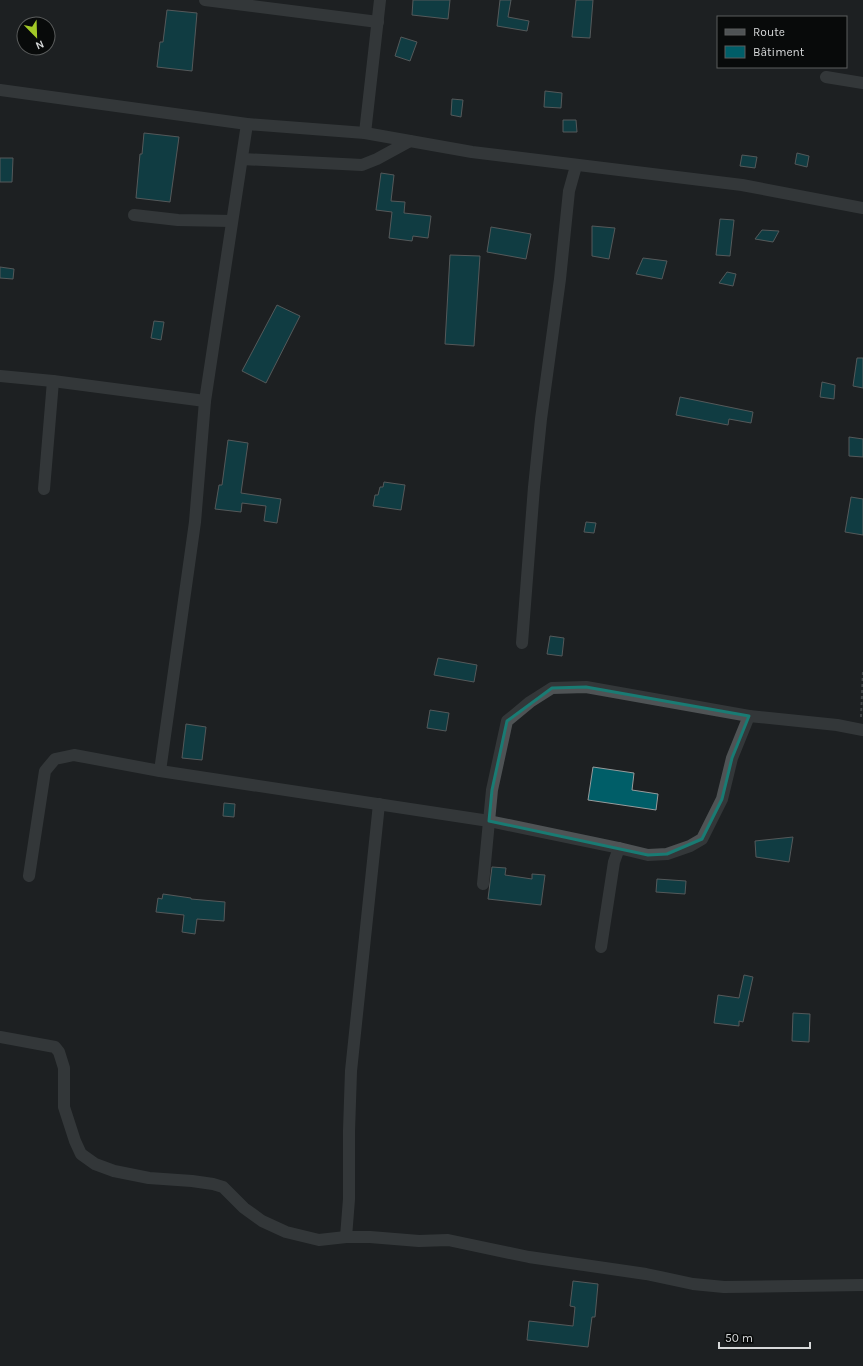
<svg xmlns="http://www.w3.org/2000/svg" width="863" height="1366" viewBox="0 0 863 1366" font-family="Karla,sans-serif">
<style>
.building{fill:#005e68;stroke:#979c9d}
.lines{fill:none;stroke-linecap:round;stroke-linejoin:round}
.path{stroke:#6c6f71;stroke-width:2;stroke-dasharray:3 3;stroke-linecap:butt}
.minor{stroke:#4f5355;stroke-width:12}
.marked{fill:none;stroke:#197b73;stroke-width:3;stroke-linejoin:round}
</style>
<rect width="100%" height="100%" fill="#1d2022"/>
<!-- building -->
<g class="building">
<polygon points="413,0 450,0 448,19 412,15"/>
<polygon points="500,0 511,0 508,17 529,21 527,31 497,26"/>
<polygon points="576,0 593,0 590,38 572,37"/>
<polygon points="167,10 197,13 192,71 157,67 160,42 163,42"/>
<polygon points="401,37 417,42 410,61 395,56"/>
<polygon points="545,91 562,93 561,108 544,107"/>
<polygon points="452,99 463,100 461,117 451,115"/>
<polygon points="563,120 576,120 577,132 563,132"/>
<polygon points="144,133 179,137 170,202 136,198 140,154 142,154"/>
<polygon points="797,153 809,156 807,167 795,164"/>
<polygon points="742,155 757,157 755,168 740,166"/>
<polygon points="0,158 13,158 12,182 0,182"/>
<polygon points="381,173 394,175 391,201 405,202 404,213 431,216 428,238 413,236 412,241 389,238 392,212 376,210"/>
<polygon points="720,219 734,220 730,256 716,255"/>
<polygon points="592,226 615,228 609,259 592,256"/>
<polygon points="491,227 531,234 526,259 487,252"/>
<polygon points="762,230 779,231 773,242 755,239"/>
<polygon points="450,255 480,256 474,346 445,344"/>
<polygon points="643,258 667,261 662,279 636,274"/>
<polygon points="0,267 14,269 13,279 0,278"/>
<polygon points="727,272 736,274 733,286 719,283"/>
<polygon points="277,305 300,316 266,383 242,371"/>
<polygon points="154,321 164,322 161,340 151,338"/>
<polygon points="857,358 863,358 863,388 853,386"/>
<polygon points="822,382 835,385 834,399 820,397"/>
<polygon points="680,397 753,412 751,423 729,419 728,425 676,415"/>
<polygon points="849,437 863,439 863,457 849,456"/>
<polygon points="228,440 248,443 241,493 281,499 277,523 264,521 266,506 242,503 241,512 215,509 219,485 222,485"/>
<polygon points="384,482 405,485 401,510 373,506 375,495 378,495 380,487 383,487"/>
<polygon points="851,497 863,499 863,535 845,532"/>
<polygon points="586,522 596,523 594,533 584,532"/>
<polygon points="550,636 564,638 562,656 547,654"/>
<polygon points="438,658 477,665 474,682 434,675"/>
<polygon points="430,710 449,713 446,731 427,728"/>
<polygon points="186,724 206,727 202,760 182,758"/>
<polygon points="593,767 634,773 632,790 658,794 656,810 588,800"/>
<polygon points="224,803 235,804 234,817 223,816"/>
<polygon points="793,837 789,862 756,857 755,841"/>
<polygon points="492,867 506,868 505,875 532,879 532,874 545,875 541,905 488,899"/>
<polygon points="657,879 686,881 685,894 656,892"/>
<polygon points="163,894 191,898 191,899 225,902 224,921 197,919 195,934 182,932 184,915 156,912 158,898 162,899"/>
<polygon points="744,975 753,977 743,1022 739,1021 739,1026 714,1023 718,995 739,998"/>
<polygon points="793,1013 810,1014 809,1042 792,1041"/>
<polygon points="573,1281 598,1284 595,1317 592,1317 588,1347 527,1340 529,1321 573,1326 575,1307 570,1306"/>
</g>
<g class="lines">
<!-- path -->
<polyline class="path" points="861,717 863,671"/>
<!-- minor -->
<g class="minor">
<polyline points="205,0 378,22"/>
<polyline points="826,77 863,83"/>
<polyline points="0,90 247,124 365,133 472,152 742,185 863,208"/>
<polyline points="365,133 380,0"/>
<polyline points="242,159 362,165 377,159 410,141"/>
<polyline points="134,215 178,220 232,221"/>
<polyline points="0,376 53,381 205,401"/>
<polyline points="44,489 53,381"/>
<polyline points="522,643 534,487 541,419 560,279 569,191 576,166"/>
<polyline points="160,771 195,522 205,401 247,124"/>
<polyline points="29,876 45,771 55,759 74,755 160,771 489,821 619,848"/>
<polyline points="483,884 492,790 507,721 530,702 552,688 586,687 749,716"/>
<polyline points="601,947 614,862 619,848 648,855 667,854 690,846 702,839 722,799 732,758 749,716 837,725 863,730"/>
<polyline points="0,1037 55,1047 59,1052 64,1068 64,1107 75,1141 81,1154 95,1164 114,1171 149,1178 192,1181 213,1184 223,1187 244,1208 262,1221 286,1232 319,1240 346,1237 370,1237 419,1241 448,1240 529,1257 646,1274 693,1284 724,1287 863,1285"/>
<polyline points="346,1237 349,1199 349,1131 351,1071 379,804"/>
</g>
</g>
<!-- marked area -->
<path d="M0 0H863V1366H0ZM586,687l163,29 -17,42 -10,41 -20,40 -35,15 -19,1 -159,-34 3,-31 15,-69 45,-33z" fill="#1d2022" fill-opacity=".55" fill-rule="evenodd"/>
<path class="marked" d="M586,687l163,29 -17,42 -10,41 -20,40 -35,15 -19,1 -159,-34 3,-31 15,-69 45,-33z"/>
<!-- legend -->
<rect x="717" y="16" width="130" height="52" fill="#080a0a" stroke="#5b5d5d"/>
<rect x="725" y="29" width="20" height="6" fill="#4f5355" stroke="#5b5d5d"/>
<text x="753" y="36" font-size="12" fill="#d7d9da">Route</text>
<rect x="725" y="46" width="20" height="12" fill="#005e68" stroke="#5b5d5d"/>
<text x="753" y="56" font-size="12" fill="#d7d9da">Bâtiment</text>
<!-- north arrow -->
<g transform="translate(36 36) rotate(157)"><circle r="19" fill="#080a0a" stroke="#5b5d5d"/>
<path d="M0-3L7 15L0 10L-7 15Z" fill="#a3c927"/>
<text y="-6" font-size="11" font-weight="bold" text-anchor="middle" fill="#d7d9da">N</text>
</g>
<!-- scale -->
<path d="M719 1342v6h91v-6" fill="none" stroke="#d7d9da" stroke-width="2"/>
<text x="725" y="1342" font-size="12" fill="#d7d9da" stroke="#080a0a" stroke-width="3" paint-order="stroke">50 m</text>
</svg>
